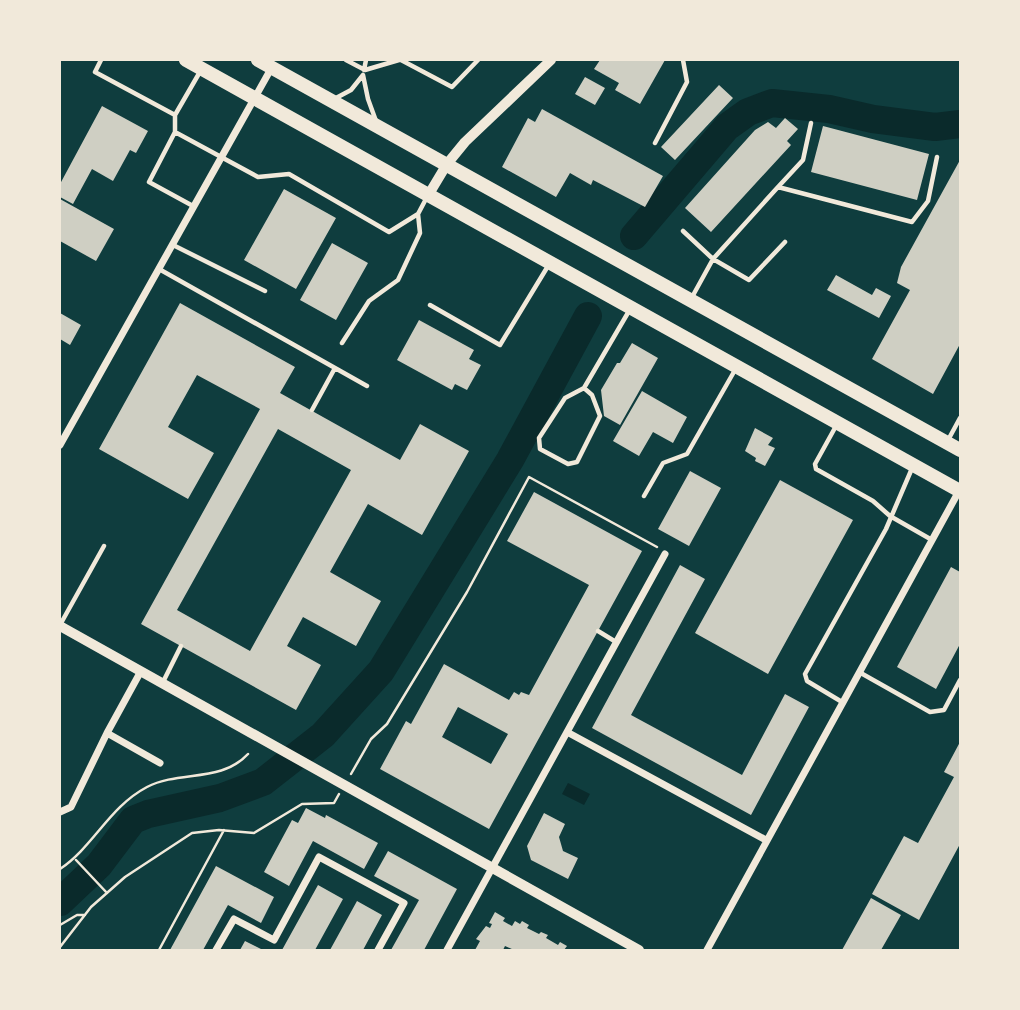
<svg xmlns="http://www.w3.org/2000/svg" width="1020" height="1010" font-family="Helvetica,sans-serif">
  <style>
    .water { fill: #0a2a2b }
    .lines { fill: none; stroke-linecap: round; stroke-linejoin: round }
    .river { stroke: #0a2a2b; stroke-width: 28 }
    .building { fill: #cfcfc3; fill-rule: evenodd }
    .path { stroke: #f1e9da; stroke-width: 2.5 }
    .service { stroke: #f1e9da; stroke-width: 4.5 }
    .minor { stroke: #f1e9da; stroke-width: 7 }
    .tertiary { stroke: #f1e9da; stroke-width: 10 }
    .primary { stroke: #f1e9da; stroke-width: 14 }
  </style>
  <rect width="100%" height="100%" fill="#0f3d3e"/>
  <!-- water -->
  <path class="water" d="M568,783L590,794L584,805L562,794Z"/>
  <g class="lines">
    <!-- river -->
    <path class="river" d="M634,236L727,127L748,112L772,103L829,109L873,119L935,127L960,124
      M60,902L99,865L133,820L148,814L220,798L263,782L323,735L381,671L510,460L588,316"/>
  </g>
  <!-- building -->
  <path class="building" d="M600,60H665L640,104L615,90L619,83L594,69Z
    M585,77L605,88L595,105L575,94Z
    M719,85L733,98L675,160L661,147Z
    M102,106L148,131L136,153L130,150L113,181L92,169L73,204L60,197V184Z
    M542,109L663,176L645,207L593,180L591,185L570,173L556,197L502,167L528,118L535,122Z
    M785,118L798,129L787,141L791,145L711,232L685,208L755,130L768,122L776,128Z
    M823,126L929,154L917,200L811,172Z
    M960,160V344L933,394L872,359L910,290L897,283L901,267Z
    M284,189L336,218L296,289L244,260Z
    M60,199L114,229L96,261L60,241Z
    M332,243L368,263L336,320L300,300Z
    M836,275L872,295L876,288L891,296L879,318L827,290Z
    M180,303L295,367L280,393L400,460L420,424L469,451L422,535L368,504L330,572L381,601L356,646L303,617L287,646L321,665L296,710L141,624L260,409L197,375L168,427L214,453L188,499L99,449ZM278,429L351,470L250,651L177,610Z
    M60,313L81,325L70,345L60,339Z
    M419,320L474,350L469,359L481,365L467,390L455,384L452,390L397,360Z
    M632,343L658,358L620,425L604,416L601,390L617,363H620Z
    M642,391L687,417L673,443L653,432L639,456L613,441Z
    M755,428L773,438L768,445L775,448L765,466L755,461L756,458L745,451Z
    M690,471L721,488L689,546L658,529Z
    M780,480L853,520L768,674L695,633Z
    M534,492L642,551L489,829L380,769L406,721L411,724L444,664L509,700L514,692L519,695L521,692L529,695L589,585L507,541ZM458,707L508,734L491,764L442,737Z
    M680,565L705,579L631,715L742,775L785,694L809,707L751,815L592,728Z
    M951,567L960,572V644L936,689L897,667Z
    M960,742V844L919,920L872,894L904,836L918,843L954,777L944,772Z
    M306,808L325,818L326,815L378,843L364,869L313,841L289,886L264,872L292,820L298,823Z
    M544,813L565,824L559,837L563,851L578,858L568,879L531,860L527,846Z
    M388,851L457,889L424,950H391L419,900L374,876Z
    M216,866L274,897L261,923L228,905L203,950H170Z
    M318,885L343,899L315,950H282Z
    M871,898L901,915L881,950H842Z
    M357,901L382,915L363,950H330Z
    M495,912L505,918L503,921L512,926L515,921L520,924L522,921L529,925L527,928L539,934L541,932L548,935L546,938L558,945L560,942L567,946L564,950H514L505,946L503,950H475L480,941L476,939L486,926L490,928L492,924L489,923Z
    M245,941L263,950H240Z"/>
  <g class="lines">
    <!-- path -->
    <path class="path" d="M351,774L371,739L387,724L467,592L529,477L657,547
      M76,860L107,893
      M60,869C94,846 109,807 147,787C180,770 221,783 248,754
      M60,925L77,915H85
      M60,947L91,907L125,877L192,833L219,830L254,833L302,804L334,803L339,794
      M159,950L224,830"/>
    <!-- service -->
    <path class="service" d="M101,60L95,72L175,115L201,70
      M346,60L365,70L399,60
      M401,60L452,87L478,60
      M364,70L366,60
      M336,98L351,90L363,75L368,99L376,121
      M175,115V132
      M655,143L687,82L683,60
      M778,187L803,160L811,123
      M193,206L149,182L175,132L258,177L289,174L389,232L418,214L427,197
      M683,231L713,259L749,280L785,242
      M173,245L265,291
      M159,269L367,386
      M691,299L713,259L778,187L912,222L928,201L937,157
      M430,305L500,345L548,266
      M342,343L369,301L398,280L420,233L418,214
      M584,388L592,395L600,416L577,462L568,464L540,449L539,438L565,398L584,388L629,311
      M312,410L335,368
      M836,426L815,464L816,469L873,501L890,516L932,540
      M947,442L960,418
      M644,496L663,463L687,454L735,370
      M60,625L104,546
      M598,631L616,642
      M859,672L930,712L944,710L960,680
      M163,682L181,646
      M842,702L807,681L805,674L886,529L913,466"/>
    <!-- minor -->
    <path class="minor" d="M60,445L272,67
      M567,732L766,840
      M107,733L160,763
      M60,812L71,807L107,733L141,671
      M216,950L234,919L274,940L319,857L404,903L378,950
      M447,950L665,554
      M707,950L959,491"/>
    <!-- tertiary -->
    <path class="tertiary" d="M429,194L447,164L465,142L551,60
      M60,626L639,950"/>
    <!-- primary -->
    <path class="primary" d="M186,60L960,491
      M258,60L960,450"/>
  </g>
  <!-- border -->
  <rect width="1020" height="1010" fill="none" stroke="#f1e9da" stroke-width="122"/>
</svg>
